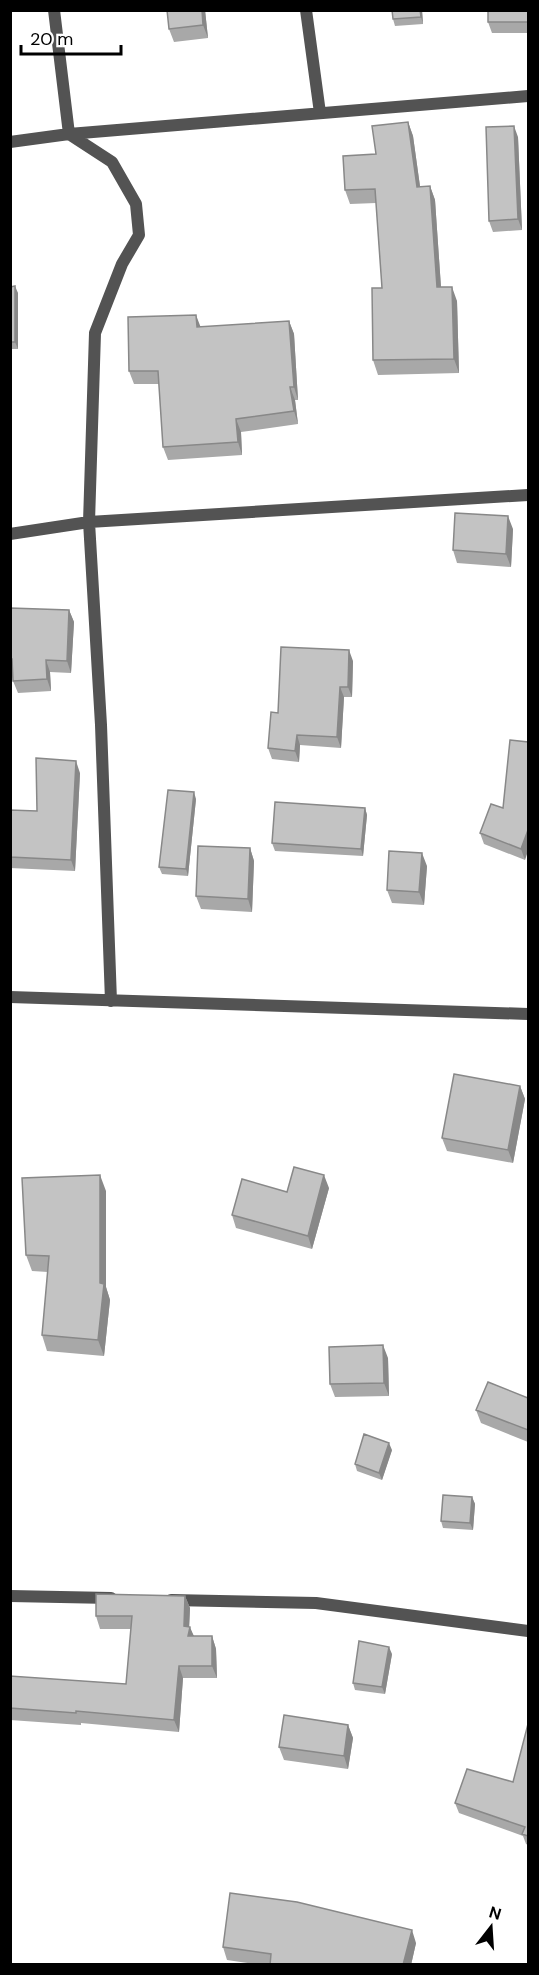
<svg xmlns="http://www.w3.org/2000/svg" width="539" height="1975" font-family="'DM Sans',sans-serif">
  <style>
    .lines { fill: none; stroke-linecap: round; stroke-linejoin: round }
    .street { stroke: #535353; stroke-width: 12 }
    .wall { fill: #a8a8a8 }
    .shaded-wall { fill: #888 }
    .building { fill: #c3c3c3; stroke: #888; stroke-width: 1.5 }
  </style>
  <rect width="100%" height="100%" fill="#fff"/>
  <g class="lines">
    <!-- street -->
    <path class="street" d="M54,10L69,134L112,162L136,204L139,235L122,264L95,333L89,522L101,725L111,1001
      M306,10L320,113
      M10,142L69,134L528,96
      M10,534L89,522L528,495
      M10,997L528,1014
      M10,1596L111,1598
      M171,1600L316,1603L528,1631"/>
  </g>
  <!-- wall -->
  <path class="wall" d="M205,10L208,38L174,42L169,29Z
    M392,10H422L423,24L395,26L393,19Z
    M528,10V33H492L488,22Z
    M408,122L413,136L420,186H430L435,200L441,287L457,301L459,373L378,375L373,360L382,288L376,203L350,204L345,190L376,154Z
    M518,137L522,230L493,232L489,221Z
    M10,287L18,293V349H10Z
    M289,321L294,334L298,400H295L298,424L241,432L242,455L168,460L163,447L159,384H134L129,371L201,327Z
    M513,529L511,567L457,563L453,550Z
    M10,608L69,610L74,622L71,673L50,672L51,691L18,693L13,681L12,671H10Z
    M353,661L352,697H344L341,748L300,745L299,762L272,759L268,748L278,713Z
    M510,740L525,860L484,844L480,833L503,808Z
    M80,773L75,871L10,868V810L37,811Z
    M196,799L188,876L162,874L159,867Z
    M365,808L367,815L363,856L275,851L272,843Z
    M250,848L254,861L252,912L201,909L196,896Z
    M427,866L424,905L392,903L387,890Z
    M520,1086L525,1099L513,1163L447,1151L442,1138Z
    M329,1188L312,1249L236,1228L232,1215L287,1192Z
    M106,1191V1287L110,1300L104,1356L47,1351L42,1335L48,1272L32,1271L26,1255Z
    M388,1358L389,1396L335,1397L330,1384Z
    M528,1398V1442L481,1423L476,1410Z
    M392,1450L382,1480L357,1471L355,1464Z
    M472,1497L475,1504L473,1530L443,1528L441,1521Z
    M185,1596L190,1608L189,1627L194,1636H212L216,1649L217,1678H183L179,1732L81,1723V1725L10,1720V1676L126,1684L131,1629H100L96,1616Z
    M392,1654L385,1694L355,1690L353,1683Z
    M528,1724V1845L526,1844L523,1836L459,1813L455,1803L513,1782Z
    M348,1725L353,1738L348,1769L284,1760L279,1747Z
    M416,1943L411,1965H262L227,1960L223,1947Z"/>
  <!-- shaded-wall -->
  <path class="shaded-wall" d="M202,10H205L208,38L203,25Z
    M420,10H422L423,24L421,17Z
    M408,122L413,136L422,201L417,187Z
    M514,126L518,137L522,230L518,219Z
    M430,186L435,200L442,302L437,287Z
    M15,286L18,293V349L15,342Z
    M452,287L457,301L459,373L454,359Z
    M196,315L201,328L197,327Z
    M289,321L294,334L298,400L294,387Z
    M290,387L295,400L298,424L294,411Z
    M236,419L241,432L242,455L238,442Z
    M508,516L513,529L511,567L506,554Z
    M69,610L74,622L71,673L67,661Z
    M349,650L353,661L352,697L348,687Z
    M46,660L50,672L51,691L47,679Z
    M340,687L344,697L341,748L337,737Z
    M297,735L300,745L299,762L295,751Z
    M76,761L80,773L75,871L71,860Z
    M194,792L196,799L188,876L186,869Z
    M365,808L367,815L363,856L361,849Z
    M528,830V851L525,860L521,849Z
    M250,848L254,861L252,912L248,899Z
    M422,853L427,866L424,905L419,892Z
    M520,1086L525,1099L513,1163L508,1150Z
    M100,1175L106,1191V1287L110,1300L104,1356L98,1340L100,1283Z
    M324,1175L329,1188L312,1249L308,1236Z
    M383,1345L388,1358L389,1396L384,1383Z
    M389,1443L392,1450L382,1480L379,1473Z
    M472,1497L475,1504L473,1530L470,1523Z
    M185,1596L190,1608L189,1631L190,1627L195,1639L193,1649L184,1626Z
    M212,1636L216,1649L217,1678L212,1666Z
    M389,1647L392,1654L385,1694L382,1687Z
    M179,1666L183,1678L179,1732L174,1720Z
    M348,1725L353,1738L348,1769L344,1756Z
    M412,1930L416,1943L411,1965H403Z"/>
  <!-- building -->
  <path class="building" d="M167,10H202L203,25L169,29Z
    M392,10H420L421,17L393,19Z
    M488,10H528V22H488Z
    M408,122L417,187L430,186L437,287H452L454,359L373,360L372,288H382L375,189L345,190L343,156L376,154L372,126Z
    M514,126L518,219L489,221L486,127Z
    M15,286V342H10V287Z
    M196,315L197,327L289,321L294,387H290L294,411L236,419L238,442L163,447L158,371H129L128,317Z
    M455,513L508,516L506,554L453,550Z
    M10,608L69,610L67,661L46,660L47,679L13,681L12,659H10Z
    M281,647L349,650L348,687H340L337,737L297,735L295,751L268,748L271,712L278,713Z
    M510,740L528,742V830L521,849L480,833L491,804L503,808Z
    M36,758L76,761L71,860L10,857V810L37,811Z
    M168,790L194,792L186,869L159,867Z
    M275,802L365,808L361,849L272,843Z
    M198,846L250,848L248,899L196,896Z
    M389,851L422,853L419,892L387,890Z
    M454,1074L520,1086L508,1150L442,1138Z
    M294,1167L324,1175L308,1236L232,1215L242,1179L287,1192Z
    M100,1175V1283L104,1284L98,1340L42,1335L49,1256L26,1255L22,1178Z
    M383,1345L384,1383L330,1384L329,1347Z
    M488,1382L528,1398V1430L476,1410Z
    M364,1434L389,1443L379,1473L355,1464Z
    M443,1495L472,1497L470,1523L441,1521Z
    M96,1594L185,1596L184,1626L190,1627L188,1636H212V1666H179L174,1720L76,1711V1713L10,1708V1676L126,1684L132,1616H96Z
    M359,1641L389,1647L382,1687L353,1683Z
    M284,1715L348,1725L344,1756L279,1747Z
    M528,1724V1836L522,1834L525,1827L455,1803L467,1769L513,1782Z
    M230,1893L297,1902L412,1930L403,1965H270L271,1954L223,1947Z"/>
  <!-- border -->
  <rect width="539" height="1975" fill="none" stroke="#000000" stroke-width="24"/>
  <!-- north arrow -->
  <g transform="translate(491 1927) rotate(17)" stroke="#ffffff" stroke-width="4.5" paint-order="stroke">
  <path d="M0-4.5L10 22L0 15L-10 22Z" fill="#000000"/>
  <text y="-9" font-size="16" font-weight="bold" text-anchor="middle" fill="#000000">N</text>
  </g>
  <!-- scale -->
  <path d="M21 45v9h100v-9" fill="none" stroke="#000000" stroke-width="3"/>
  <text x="30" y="45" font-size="18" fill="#000000" stroke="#ffffff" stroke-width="4.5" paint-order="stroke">20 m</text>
</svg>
